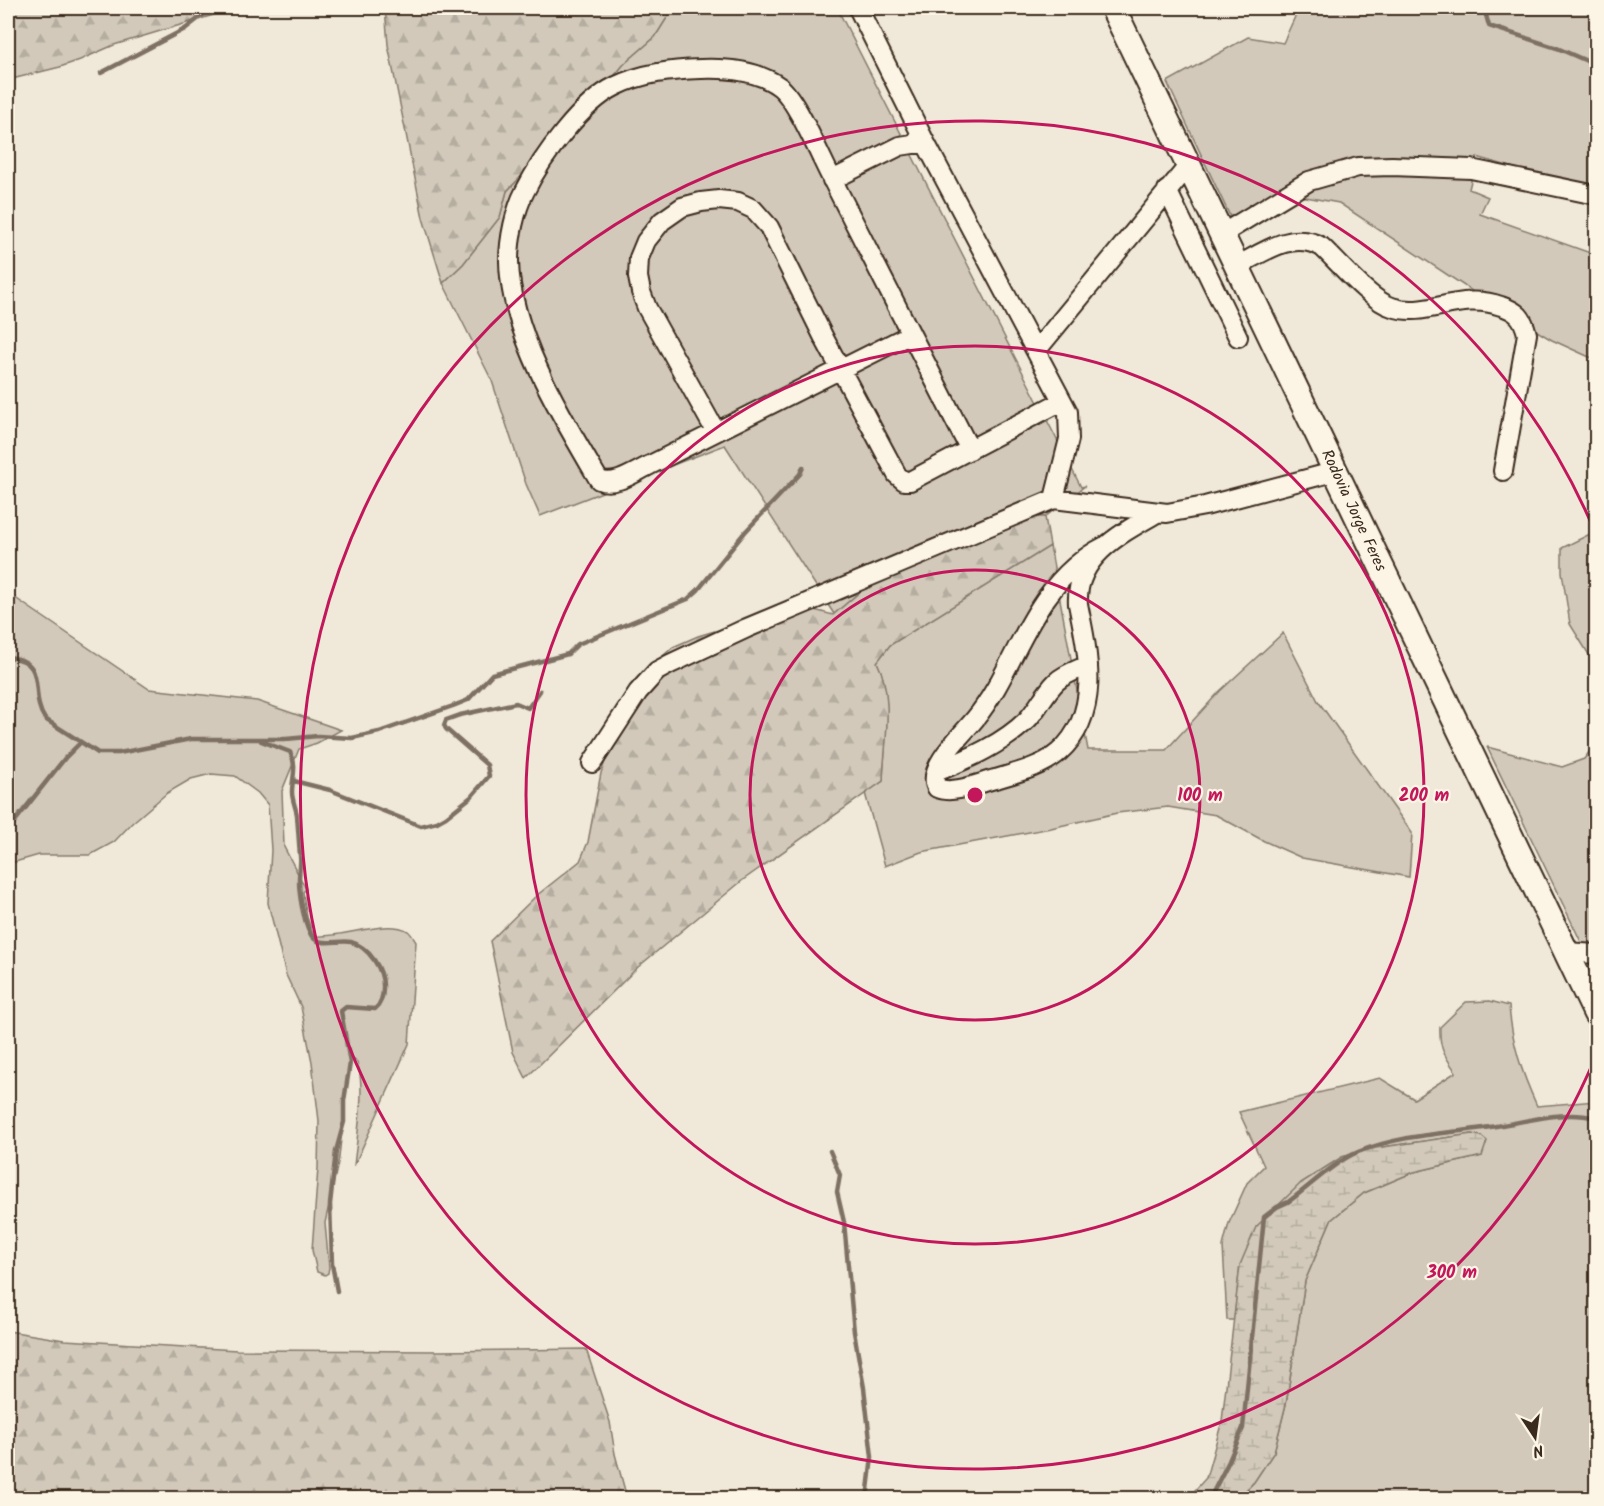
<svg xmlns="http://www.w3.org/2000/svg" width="1604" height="1506" font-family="Kalam,sans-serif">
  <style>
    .grass { fill: #d2c9ba; stroke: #867a6c; stroke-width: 1.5 }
    .forest { fill: url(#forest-firs); stroke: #867a6c; stroke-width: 1.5 }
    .wetland { fill: url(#wetland-marsh); stroke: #867a6c; stroke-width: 1.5 }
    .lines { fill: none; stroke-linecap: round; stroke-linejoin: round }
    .stream { stroke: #7e7163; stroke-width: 4.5 }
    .minor-casing { stroke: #3b2a1e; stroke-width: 22 }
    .major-casing { stroke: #3b2a1e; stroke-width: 28 }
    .minor { stroke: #fcf5e5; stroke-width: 18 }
    .major { stroke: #fcf5e5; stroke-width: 24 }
    .ring { fill: none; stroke: #c2185b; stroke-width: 3 }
    .labels { text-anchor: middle; stroke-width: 4.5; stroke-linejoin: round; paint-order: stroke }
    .street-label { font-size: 16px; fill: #3b2a1e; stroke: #fcf5e5 }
    .centre { fill: #c2185b; stroke: #fcf5e5; stroke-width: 3 }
    .ring-label { font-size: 18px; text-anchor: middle; font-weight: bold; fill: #c2185b; stroke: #fcf5e5; stroke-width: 4.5; stroke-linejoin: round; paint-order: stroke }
  </style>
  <defs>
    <pattern id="forest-firs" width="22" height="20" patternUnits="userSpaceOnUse" patternTransform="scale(1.5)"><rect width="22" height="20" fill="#d2c9ba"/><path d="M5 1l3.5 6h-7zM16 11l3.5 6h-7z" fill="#b5ad9f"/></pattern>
    <pattern id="wetland-marsh" width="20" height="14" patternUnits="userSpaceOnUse" patternTransform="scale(1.5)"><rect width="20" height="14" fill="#d2c9ba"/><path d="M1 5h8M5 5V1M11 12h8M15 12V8" fill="none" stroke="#b5ad9f"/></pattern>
  </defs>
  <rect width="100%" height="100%" fill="#f0e9d9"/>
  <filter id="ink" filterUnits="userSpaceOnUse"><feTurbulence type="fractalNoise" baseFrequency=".0167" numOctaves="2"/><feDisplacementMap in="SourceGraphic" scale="12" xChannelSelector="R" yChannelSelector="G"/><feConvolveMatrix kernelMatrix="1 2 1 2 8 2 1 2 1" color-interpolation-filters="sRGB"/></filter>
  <g filter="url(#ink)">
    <!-- grass -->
    <path class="grass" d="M673,8H837L1081,487L1085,486L1045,517H1015L897,560L834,614L725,445L540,516L526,484L492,381L443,283L463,264L500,217L507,191L581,116L624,64L655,37Z
      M1299,8H1596V172L1593,191L1477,157L1469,189L1488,197L1480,214L1596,255V360L1552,340L1490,303L1339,203L1289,194L1237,231L1167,82L1248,37L1283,43Z
      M1596,531V666L1570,624L1562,572V548Z
      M1050,546L1088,750H1166L1220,691L1283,633L1318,701L1412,833L1409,877L1302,858L1264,841L1216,815L1168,807L1117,813L1051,828L921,852L885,866L865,793L883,781C884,745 894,695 877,662L890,645Z
      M8,593L149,689L257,701L341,730L317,743L299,749L282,791L284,847L306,889L303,892L307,917L314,936C341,939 387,918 408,931C411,933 414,939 416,942L409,1044L354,1166C356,1143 368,1077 355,1060L349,1062L339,1158L325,1223L329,1267L328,1273L325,1275L317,1272L312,1250L318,1168L319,1121L312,1062L301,1007L286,975L268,903L271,850L268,805L258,793L235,776L211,774L191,779L167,793L132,823L114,842L90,855H39L8,864Z
      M1596,743V952L1585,950L1487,747L1562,767L1584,759Z
      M1490,1001L1509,1006C1512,1043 1521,1071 1537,1106L1596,1101V1498H1238L1254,1482L1274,1452L1286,1404L1305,1281L1331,1220L1364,1193L1414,1172L1482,1156L1472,1134L1376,1148L1342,1157L1301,1183L1240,1265L1234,1320H1227L1223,1246L1229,1223L1247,1183L1264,1166L1239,1112L1380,1078L1414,1099L1456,1072C1444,1055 1439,1048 1440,1027L1466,1002Z"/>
    <!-- forest -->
    <path class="forest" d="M8,8H227L220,13L114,45L80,60L60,67L8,80Z
      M385,8H673L655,37L624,64L581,116L507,191L500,217L463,264L443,283L423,218L388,45Z
      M1015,517H1045L1050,546L890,645L877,662C895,698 884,743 883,781L743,880L638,967L526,1078L513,1052L490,941L536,896L580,861L588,842L601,773L611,744L654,664L673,647L698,636L799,606L833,615L897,560Z
      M8,1331L64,1340L237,1350L440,1351L586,1349L610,1422L615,1454L627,1498H8Z"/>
    <!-- wetland -->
    <path class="wetland" d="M1472,1134L1481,1136L1487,1141L1482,1156L1414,1172L1364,1193L1331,1220L1305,1281L1286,1404L1274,1452L1254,1482L1238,1498H1188L1206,1478L1222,1421L1240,1265L1256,1227L1301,1183L1342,1157L1376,1148Z"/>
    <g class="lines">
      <!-- stream -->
      <path class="stream" d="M1484,8L1489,26L1557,48L1596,65
        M101,73L185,29L212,8
        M8,657C50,661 28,695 45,719L98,753H119L191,739H286L318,736L352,738L379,732L453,706L468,700L492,674L568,654L578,644L688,599L698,590L745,532L800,474L803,467
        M261,741L290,752C298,766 292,778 292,792C292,800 296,808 297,815C298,828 299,842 300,856C301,864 299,871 299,879C299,895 303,918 310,933C317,949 339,939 351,942C369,947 384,970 383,988C383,996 381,1004 375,1009L346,1007L341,1011L350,1063L344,1101V1122L336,1151L330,1204L332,1264L337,1291
        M294,781L330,790L421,826L437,822L446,817L471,797L489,776L487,765L446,729L444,725L446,720L460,715L516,703L528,708L540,691
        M8,830L65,758L80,743
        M830,1151L840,1175L837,1192L844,1222L854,1332L864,1388L872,1457L867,1498
        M1210,1498L1229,1461L1243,1428L1264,1217L1277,1207L1288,1202C1309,1187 1334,1162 1358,1152C1403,1133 1455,1134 1502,1125C1533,1120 1565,1110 1596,1118"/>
      <defs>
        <path id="minor" d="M858,8L925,142L1068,412L1069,439L1054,499
          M832,180L900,146L925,142
          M1167,190L1238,337
          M1222,234L1309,181L1358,167L1392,166L1471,169L1596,195
          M1237,266C1264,252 1292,230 1322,247C1339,263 1371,301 1392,307C1426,319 1460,291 1501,306C1517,311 1523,317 1527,334L1503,471
          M911,334L650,465C635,472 615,487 599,480C563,419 510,333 509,261C509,239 515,210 525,191C542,157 581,103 616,86C643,73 671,70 701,69C728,68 759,71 780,87C797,101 820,156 831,177C877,268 924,359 970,450
          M1036,351L1189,165
          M716,432L647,308L641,292L638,277L639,258L646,241L662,221L682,207L701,202L719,200L738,202L753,209L769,227L825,340L897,475L904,481H910L1062,401
          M1105,546C1081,558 1063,575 1047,597C1019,635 1005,682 975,719C963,734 925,768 937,788C953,795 979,783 995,779C1016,773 1042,767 1059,752C1102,714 1088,653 1078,604C1075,557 1122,533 1157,513
          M592,763L638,692L657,671L670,664L747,628L1054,499L1167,513L1205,506L1337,471
          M936,772C968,759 1003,744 1028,719C1038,708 1045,693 1056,682C1064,674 1077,670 1088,665
          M1566,952L1596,954"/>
        <path id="major" d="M1113,8L1596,1014"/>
      </defs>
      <!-- minor casing -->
      <use href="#minor" class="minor-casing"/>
      <!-- major casing -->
      <use href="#major" class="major-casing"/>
      <!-- minor -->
      <use href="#minor" class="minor"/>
      <!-- major -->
      <use href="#major" class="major"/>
    </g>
  </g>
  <!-- distance rings -->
  <g class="ring">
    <circle cx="975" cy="795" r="225"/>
    <circle cx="975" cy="795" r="449"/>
    <path d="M1595 1058A674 674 0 1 1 1595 532"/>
  </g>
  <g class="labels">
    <!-- street labels -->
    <g class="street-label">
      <text transform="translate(1355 510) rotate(65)" y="6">Rodovia Jorge Feres</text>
    </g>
  </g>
  <circle cx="975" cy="795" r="9" class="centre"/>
  <g class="ring-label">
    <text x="1200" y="801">100 m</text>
    <text x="1424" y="801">200 m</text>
    <text x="1452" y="1278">300 m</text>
  </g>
  <!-- margin -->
  <rect width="1604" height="1506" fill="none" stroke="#fcf5e5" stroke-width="30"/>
  <rect x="15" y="15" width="1574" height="1476" fill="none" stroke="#3b2a1e" stroke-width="2" filter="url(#ink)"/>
  <!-- north arrow -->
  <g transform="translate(1535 1437) rotate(167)" stroke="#fcf5e5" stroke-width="4.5" paint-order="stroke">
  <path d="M0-4.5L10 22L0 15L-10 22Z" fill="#3b2a1e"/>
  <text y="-9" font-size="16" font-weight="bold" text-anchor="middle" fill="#3b2a1e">N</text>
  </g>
</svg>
